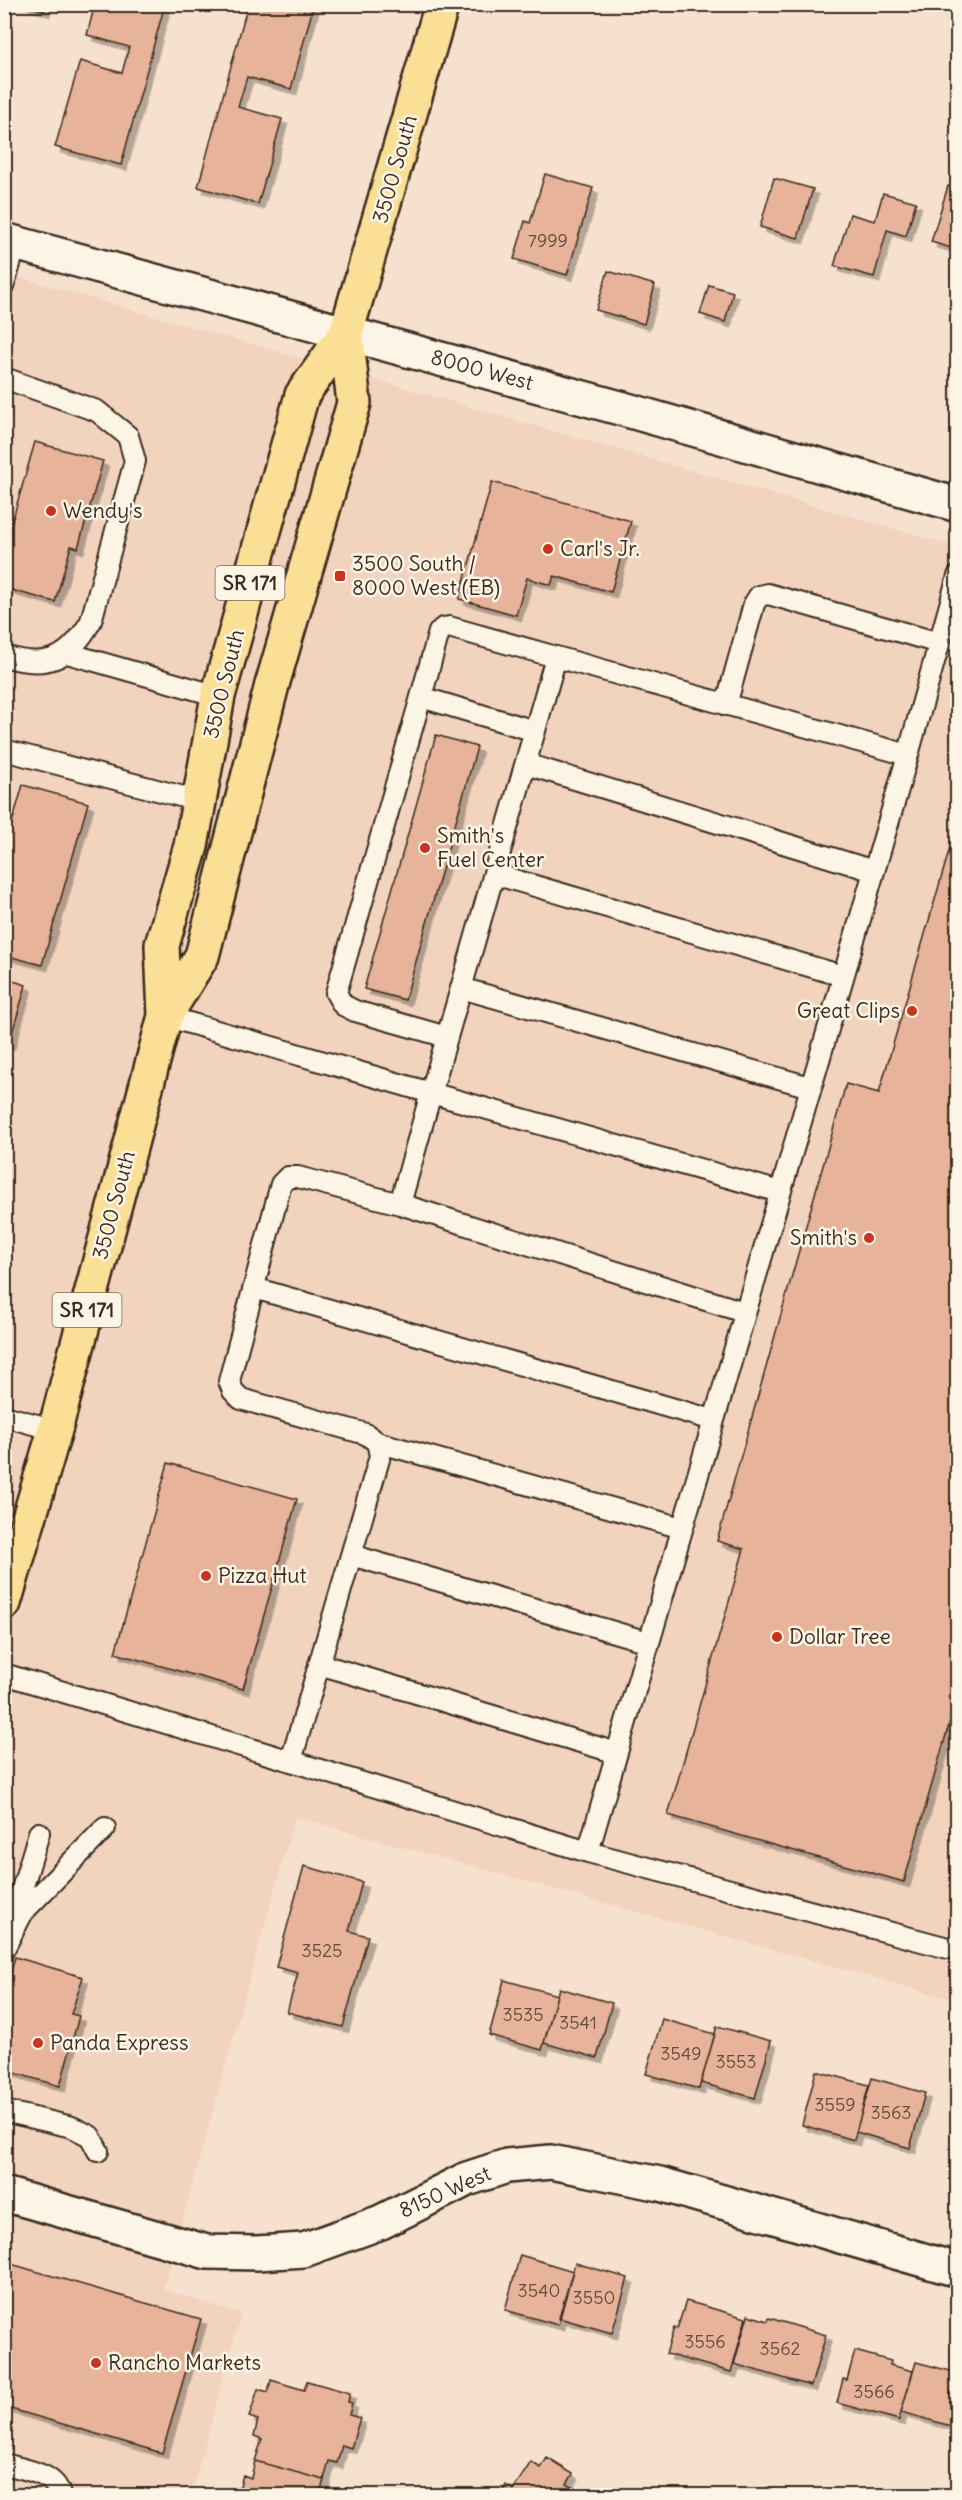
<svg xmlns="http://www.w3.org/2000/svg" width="962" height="2500" font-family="Delius,sans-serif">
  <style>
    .built { fill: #f2d3be }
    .building { fill: #e7b39a; stroke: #3b2a1e; stroke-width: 1.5; filter: url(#shadow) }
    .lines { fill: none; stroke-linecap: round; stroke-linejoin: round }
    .lane-casing { stroke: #3b2a1e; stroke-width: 24 }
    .street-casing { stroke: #3b2a1e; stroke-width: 38 }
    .secondary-casing { stroke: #3b2a1e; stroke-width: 38 }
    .primary-casing { stroke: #3b2a1e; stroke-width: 38 }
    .lane { stroke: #fcf5e5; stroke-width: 20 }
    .street { stroke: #fcf5e5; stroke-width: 33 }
    .secondary { stroke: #fcf5e5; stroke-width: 33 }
    .primary { stroke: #fbdf96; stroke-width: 33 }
    .poi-dot { fill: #c8321e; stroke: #fcf5e5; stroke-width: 2 }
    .labels { text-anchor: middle; stroke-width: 5; stroke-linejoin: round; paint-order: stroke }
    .number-label { font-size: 18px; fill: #664c3d }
    .shield { fill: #fcf5e5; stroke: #75675a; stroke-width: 1.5 }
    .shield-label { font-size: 20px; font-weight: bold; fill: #3b2a1e }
    .street-label { font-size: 21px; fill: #3b2a1e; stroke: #fcf5e5 }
    .poi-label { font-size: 21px; fill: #3b2a1e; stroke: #fcf5e5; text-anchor: start }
  </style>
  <defs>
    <filter id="shadow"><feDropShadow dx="5.5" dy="5.5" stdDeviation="0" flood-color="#0004"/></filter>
  </defs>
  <rect width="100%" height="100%" fill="#f6e1ce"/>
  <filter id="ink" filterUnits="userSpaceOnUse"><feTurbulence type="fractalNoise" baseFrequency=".0167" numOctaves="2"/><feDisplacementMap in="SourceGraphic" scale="12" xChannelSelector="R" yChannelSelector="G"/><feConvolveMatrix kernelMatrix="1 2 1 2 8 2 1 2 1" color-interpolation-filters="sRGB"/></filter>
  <g filter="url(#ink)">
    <!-- built -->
    <path class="built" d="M4,273L957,547V2001L295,1817L163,2289L241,2314L191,2495H5Z"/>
    <!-- building -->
    <path class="building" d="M22,4H46L44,11Z
      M95,4H165L121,165L55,147L80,61L122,73L129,47L87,35Z
      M248,4H314L291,89L247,77L238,107L282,119L258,204L198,187Z
      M545,174L593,188L567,275L514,259L525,221L530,223Z
      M774,178L813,189L798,238L760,227Z
      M948,186L958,189V250L931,242Z
      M883,193L916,202L906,236L887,230L874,277L834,266L850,214L875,221Z
      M608,271L655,285L644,324L596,310Z
      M709,285L733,292L725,322L700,314Z
      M35,442L103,461L78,548L71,546L55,602L4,588V549Z
      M492,482L631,521L611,592L554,576L551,585L527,578L516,615L459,599Z
      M436,735L477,747L405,1000L364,989Z
      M23,785L88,803L42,965L4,955V850Z
      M958,820V1693L904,1882L668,1815L744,1549L717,1541L846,1084L879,1093Z
      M4,978L26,985L9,1044L4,1043Z
      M168,1463L297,1499L243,1689L115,1653Z
      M304,1866L362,1882L349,1931L368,1936L343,2027L287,2012L298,1973L276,1967Z
      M15,1957L83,1977L71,2014L79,2016L60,2086L4,2070V1995Z
      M504,1980L557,1995L542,2050L489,2035Z
      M559,1988L612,2003L597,2058L544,2043Z
      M662,2019L715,2034L699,2089L646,2074Z
      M717,2026L771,2041L755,2098L701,2083Z
      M816,2071L869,2085L854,2140L802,2125Z
      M872,2078L925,2093L910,2148L856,2132Z
      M520,2255L573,2271L558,2325L505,2310Z
      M4,2262L201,2319L162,2453L4,2407Z
      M575,2263L628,2278L612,2333L559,2318Z
      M686,2301L746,2318L731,2372L666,2354L674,2328L677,2329Z
      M748,2315L768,2321L769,2318L826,2335L811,2386L734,2364Z
      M855,2351L891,2361L890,2365L913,2371L899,2420L837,2403L843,2379L847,2380Z
      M916,2362L958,2373V2428L901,2412Z
      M271,2380L304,2390L307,2381L350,2393L348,2402L352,2403L349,2415L360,2418L351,2448L342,2445L337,2463L329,2461L324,2480L255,2461L262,2439L254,2436L258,2420L249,2417L258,2389L268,2392Z
      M547,2458L573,2474L567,2484L583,2494L582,2496H500L506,2485L513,2490L531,2462L541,2468Z
      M255,2461L324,2480L319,2496H227L228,2490L238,2493L243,2475L251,2478Z"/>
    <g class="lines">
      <defs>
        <path id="lane" d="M4,284L16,244
          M4,378L97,411L128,436L135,461L91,621C69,660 47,669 4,656
          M67,653L218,696
          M421,697L439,632L443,628L449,627L556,657
          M726,705L754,604L759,596L768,594L939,643
          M4,750L199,801
          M526,764L874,871
          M494,874L843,976
          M461,988L810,1087
          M447,1037L355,1011L343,1005L336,993L421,697L535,731
          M780,1192L431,1093L556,657L908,755
          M400,1204L744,1312
          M254,1288L713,1420
          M4,1416L55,1430
          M377,1442L682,1528
          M351,1555L648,1642
          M319,1664L617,1753
          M4,1674L291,1761L380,1456L377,1442L366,1434L241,1399L233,1391L229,1381L281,1184L288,1177H298L400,1204L431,1093L165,1016
          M291,1761L588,1852L948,1948L958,1947
          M588,1852L908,755L958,576
          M13,1919L39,1833
          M4,1949L23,1912L105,1828
          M4,2111L72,2127L90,2136L98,2151
          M4,2464C22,2469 57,2473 60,2496"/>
        <path id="street" d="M4,2194L207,2252L257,2253L304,2250L381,2222L467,2179L507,2166L551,2162L660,2184L958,2270"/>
        <path id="secondary" d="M4,240L620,408L958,505"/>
        <path id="primary" d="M165,1016L162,945L191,846L218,696L302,395L346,333L442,4
          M4,1603L55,1430L165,1016L202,956L272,685L354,403L346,333"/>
      </defs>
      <!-- lane casing -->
      <use href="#lane" class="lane-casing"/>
      <!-- street casing -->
      <use href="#street" class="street-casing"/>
      <!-- secondary casing -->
      <use href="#secondary" class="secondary-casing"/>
      <!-- primary casing -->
      <use href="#primary" class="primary-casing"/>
      <!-- lane -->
      <use href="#lane" class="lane"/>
      <!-- street -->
      <use href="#street" class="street"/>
      <!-- secondary -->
      <use href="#secondary" class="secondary"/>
      <!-- primary -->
      <use href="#primary" class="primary"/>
    </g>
  </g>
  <!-- markers -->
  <g class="poi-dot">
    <circle cx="51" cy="511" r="6"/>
    <circle cx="548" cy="549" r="6"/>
    <rect x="334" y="570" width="12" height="12" rx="3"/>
    <circle cx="425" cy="848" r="6"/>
    <circle cx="912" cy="1011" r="6"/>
    <circle cx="869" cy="1238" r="6"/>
    <circle cx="206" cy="1576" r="6"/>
    <circle cx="777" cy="1637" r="6"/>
    <circle cx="38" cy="2043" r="6"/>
    <circle cx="96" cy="2363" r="6"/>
  </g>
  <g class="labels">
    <!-- number labels -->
    <g class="number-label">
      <text x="548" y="247">7999</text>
      <text x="322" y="1957">3525</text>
      <text x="523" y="2021">3535</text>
      <text x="578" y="2029">3541</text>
      <text x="681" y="2060">3549</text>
      <text x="736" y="2068">3553</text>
      <text x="835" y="2111">3559</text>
      <text x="891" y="2119">3563</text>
      <text x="539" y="2297">3540</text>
      <text x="594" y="2304">3550</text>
      <text x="705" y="2348">3556</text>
      <text x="780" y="2355">3562</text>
      <text x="874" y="2398">3566</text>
    </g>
    <!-- shield labels -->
    <g class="shield">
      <rect x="215.5" y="566" width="69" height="34" rx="4.5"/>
      <rect x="52.5" y="1293" width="69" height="34" rx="4.5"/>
    </g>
    <g class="shield-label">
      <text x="250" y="590">SR 171</text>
      <text x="87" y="1317">SR 171</text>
    </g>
    <!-- street labels -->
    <g class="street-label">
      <text transform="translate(395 169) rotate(-74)" y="7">3500 South</text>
      <text transform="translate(482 370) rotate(15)" y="7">8000 West</text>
      <text transform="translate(224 684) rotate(-76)" y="7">3500 South</text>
      <text transform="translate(114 1205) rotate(-75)" y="7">3500 South</text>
      <text transform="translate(445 2192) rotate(-24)" y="7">8150 West</text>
    </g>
    <!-- poi labels -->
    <g class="poi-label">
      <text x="63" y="518">Wendy's</text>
      <text x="560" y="556">Carl's Jr.</text>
      <text x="352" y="571">3500 South /<tspan x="352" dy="24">8000 West (EB)</tspan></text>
      <text x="437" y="843">Smith's<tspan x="437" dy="24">Fuel Center</tspan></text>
      <text x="900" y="1018" text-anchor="end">Great Clips</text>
      <text x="857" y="1245" text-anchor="end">Smith's</text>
      <text x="218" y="1583">Pizza Hut</text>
      <text x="789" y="1644">Dollar Tree</text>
      <text x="50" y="2050">Panda Express</text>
      <text x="108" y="2370">Rancho Markets</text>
    </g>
  </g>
  <!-- margin -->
  <rect width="962" height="2500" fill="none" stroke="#fcf5e5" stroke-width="24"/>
  <rect x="12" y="12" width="938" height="2476" fill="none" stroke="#3b2a1e" stroke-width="2" filter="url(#ink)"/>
</svg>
